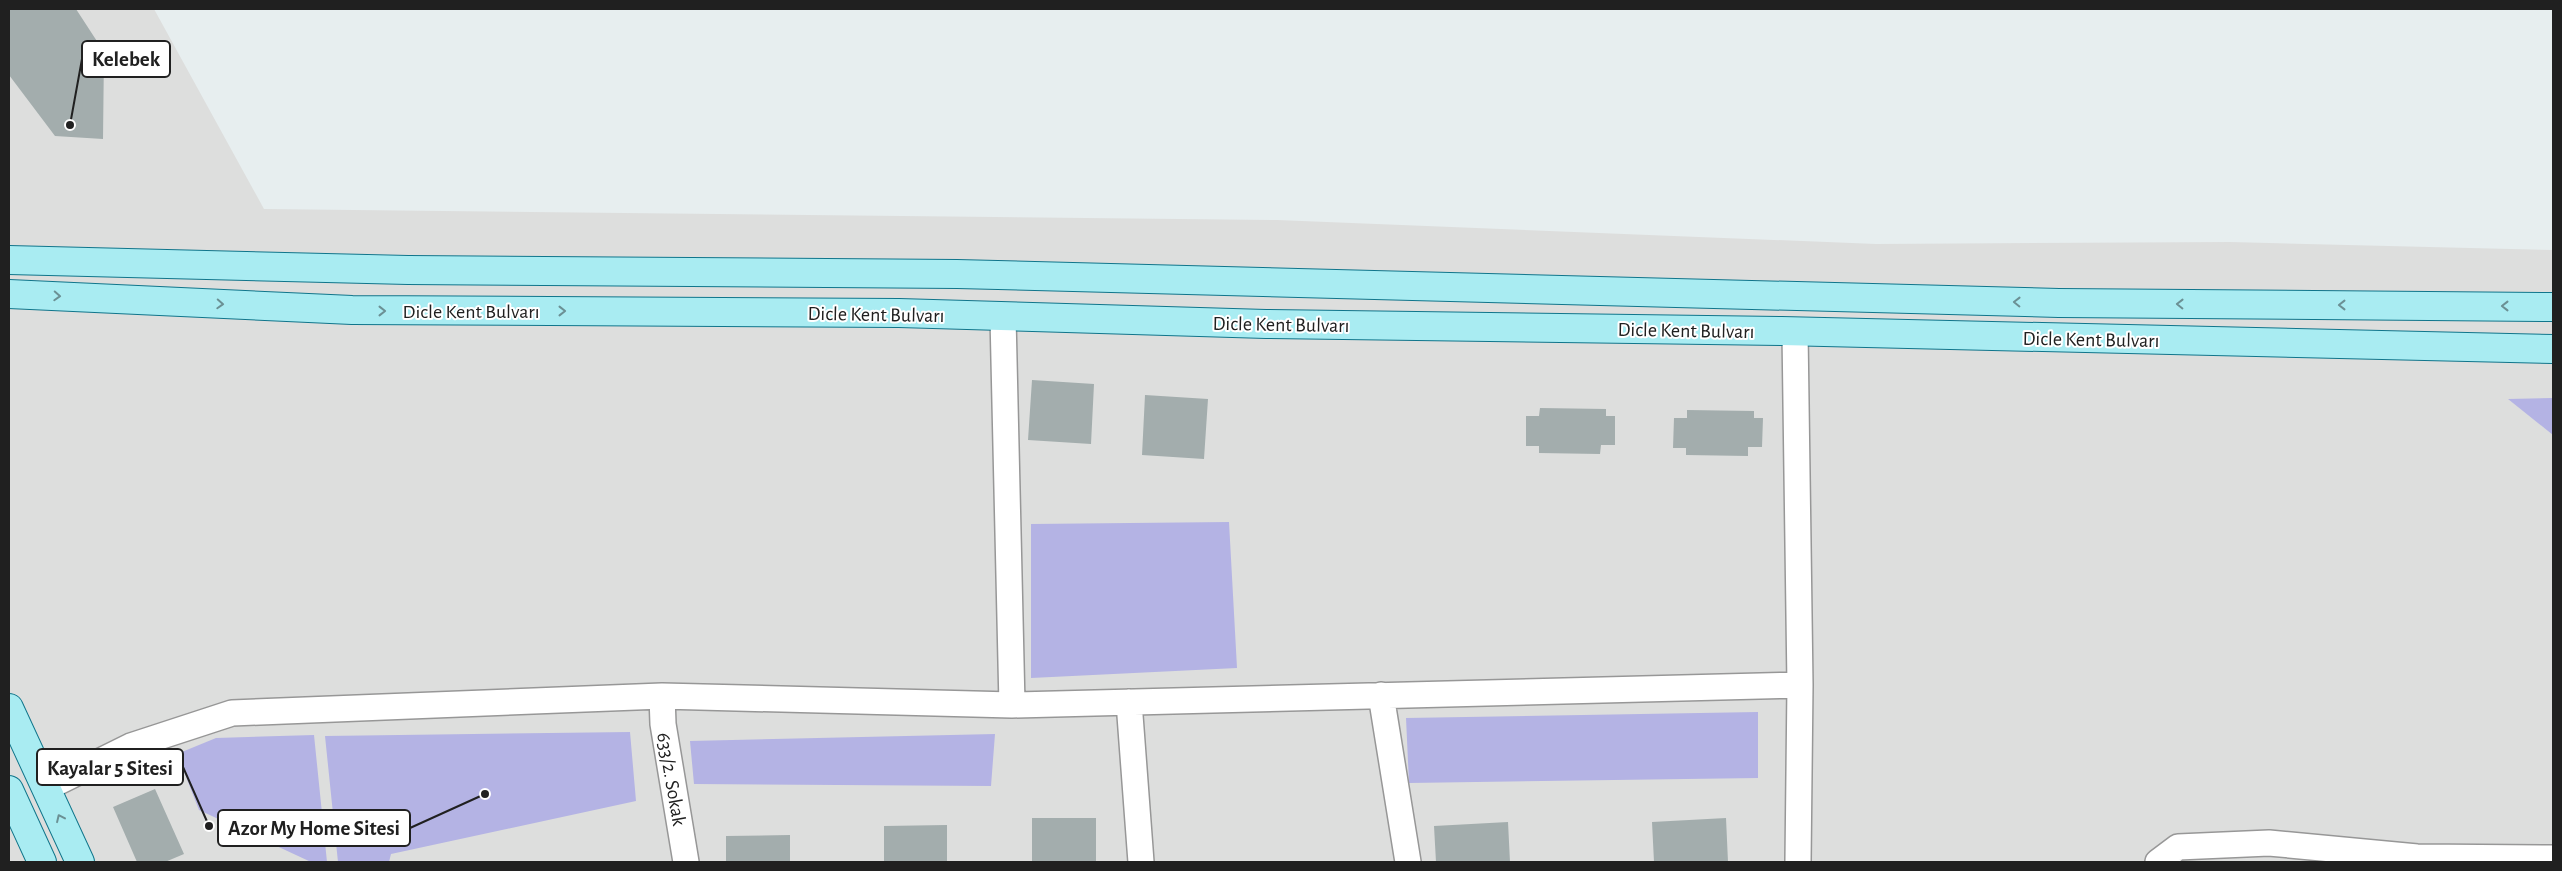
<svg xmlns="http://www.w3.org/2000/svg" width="2562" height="871" font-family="'Alegreya Sans',sans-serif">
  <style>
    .residential { fill: #dddedd }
    .grass { fill: #b4b3e4 }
    .building { fill: #a3adad }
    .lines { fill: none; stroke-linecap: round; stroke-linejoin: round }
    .minor-casing { stroke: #979797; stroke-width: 28 }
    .major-casing { stroke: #10758b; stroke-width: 30 }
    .minor { stroke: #fff; stroke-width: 25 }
    .major { stroke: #a9ecf2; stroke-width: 28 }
    .oneway { stroke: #6b9094 }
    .labels { text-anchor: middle; stroke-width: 4; stroke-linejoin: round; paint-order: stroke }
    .street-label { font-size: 20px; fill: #202020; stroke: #fff }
    .leader { fill: none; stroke: #202020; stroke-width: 2 }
    .callout-dot { fill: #202020; stroke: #fff; stroke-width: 2 }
    .callout { fill: #fff; stroke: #202020; stroke-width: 2 }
    .callout-label { font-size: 21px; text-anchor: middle; font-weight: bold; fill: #202020 }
  </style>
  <rect width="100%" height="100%" fill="#e7eeef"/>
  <!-- residential -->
  <path class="residential" d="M9,9H154L264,209L1277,220L1876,244L2230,242L2553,250V862H9Z"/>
  <!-- grass -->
  <path class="grass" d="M2553,398V435L2508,399Z
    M1229,522L1237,668L1031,678V524Z
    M1758,712V778L1409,783L1406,718Z
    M630,732L636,801L391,854L389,862H338L325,736Z
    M995,734L991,786L694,784L690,741Z
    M314,735L327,862H311L199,810L177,754L216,738Z"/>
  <!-- building -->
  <path class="building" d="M9,9H76L104,52L103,139L55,136L9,75Z
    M1032,380L1094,384L1091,444L1028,440Z
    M1145,395L1208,399L1204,459L1142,455Z
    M1540,408L1606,409V416H1615V445H1601L1600,454L1539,453V446H1526V416H1539Z
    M1687,410L1754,411V418H1763L1762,447H1748V456L1686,455V448H1673L1674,418H1687Z
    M155,789L184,854L165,862H137L113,807Z
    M1032,818H1096V862H1032Z
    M1726,818L1728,862H1654L1652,822Z
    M1508,822L1510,862H1436L1434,826Z
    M947,825V862H884V826Z
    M790,835V862H726V836Z"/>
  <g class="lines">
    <defs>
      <path id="minor" d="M1003,317L1012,705
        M1795,332L1800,685L1798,862
        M1381,695L1408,862
        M662,696L663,724L686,862
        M1129,702L1141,862
        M46,788L131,746L232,713L662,696L1012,705L1800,685
        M2158,862L2178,847L2269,843L2417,857L2553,858"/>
      <path id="major" d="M9,260L408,270L957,274L2059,303L2553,307
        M9,294L352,310L899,313L1266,324L1782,331L2553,349
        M9,708L80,862
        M9,790L42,862"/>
    </defs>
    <!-- minor casing -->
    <use href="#minor" class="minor-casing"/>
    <!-- major casing -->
    <use href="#major" class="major-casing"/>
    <!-- minor -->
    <use href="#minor" class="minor"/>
    <!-- major -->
    <use href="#major" class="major"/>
  </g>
  <!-- one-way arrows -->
  <defs><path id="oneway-chevron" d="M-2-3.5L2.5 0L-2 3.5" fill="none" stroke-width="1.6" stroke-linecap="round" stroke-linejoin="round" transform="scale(1.25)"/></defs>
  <g class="oneway">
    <use href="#oneway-chevron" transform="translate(57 296) rotate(3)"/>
    <use href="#oneway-chevron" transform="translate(2017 302) rotate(-179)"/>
    <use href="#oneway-chevron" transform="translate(220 304) rotate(3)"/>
    <use href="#oneway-chevron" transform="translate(2180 304) rotate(-179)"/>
    <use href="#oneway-chevron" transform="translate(2342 305) rotate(-180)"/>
    <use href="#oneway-chevron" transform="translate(2505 306) rotate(-180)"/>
    <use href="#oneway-chevron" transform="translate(382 311)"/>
    <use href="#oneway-chevron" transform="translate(562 311)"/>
    <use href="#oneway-chevron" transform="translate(60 818) rotate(-115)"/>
  </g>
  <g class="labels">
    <!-- street labels -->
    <g class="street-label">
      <text x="471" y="318">Dicle Kent Bulvarı</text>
      <text transform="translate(876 314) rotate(1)" y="7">Dicle Kent Bulvarı</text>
      <text transform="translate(1281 324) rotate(1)" y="7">Dicle Kent Bulvarı</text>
      <text transform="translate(1686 330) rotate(1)" y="7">Dicle Kent Bulvarı</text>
      <text transform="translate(2091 339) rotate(1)" y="7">Dicle Kent Bulvarı</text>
      <text transform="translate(672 779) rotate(80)" y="7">633/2. Sokak</text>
    </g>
  </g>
  <!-- callouts -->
  <path class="leader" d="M70 125L82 59M209 826L183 767M485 794L410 828"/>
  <g class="callout-dot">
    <circle cx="70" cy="125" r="5"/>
    <circle cx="209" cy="826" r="5"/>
    <circle cx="485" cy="794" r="5"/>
  </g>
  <g class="callout">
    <rect x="82" y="41" width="88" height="36" rx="5"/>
    <rect x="37" y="749" width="146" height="36" rx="5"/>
    <rect x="218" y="810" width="192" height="36" rx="5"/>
  </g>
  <g class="callout-label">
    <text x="126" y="66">Kelebek</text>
    <text x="110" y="775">Kayalar 5 Sitesi</text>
    <text x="314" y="835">Azor My Home Sitesi</text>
  </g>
  <!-- border -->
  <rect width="2562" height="871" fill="none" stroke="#202020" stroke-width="20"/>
</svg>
